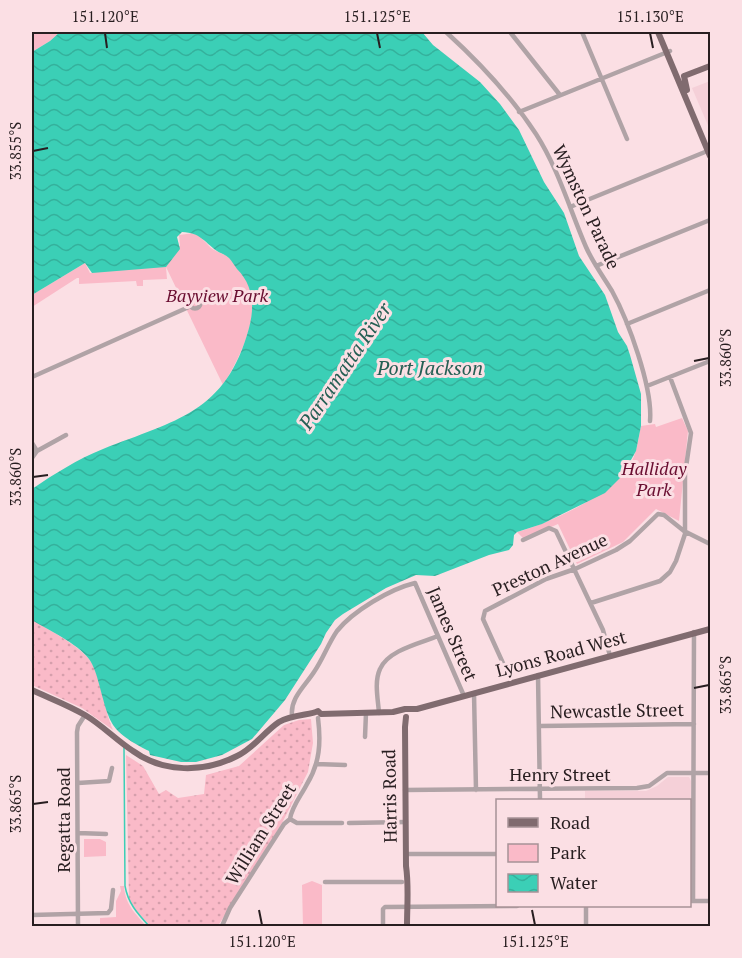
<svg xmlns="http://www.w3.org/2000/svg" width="742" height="958" font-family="'PT Serif',serif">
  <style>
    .built { fill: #f5d0d8 }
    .grass { fill: url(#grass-dots) }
    .park { fill: #fabac8 }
    .water { fill: url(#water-waves) }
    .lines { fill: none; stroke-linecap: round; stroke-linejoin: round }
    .stream { stroke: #3bcfb6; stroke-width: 1.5 }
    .minor { stroke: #b0a3a6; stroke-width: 4.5 }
    .major { stroke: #806b6f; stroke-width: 6 }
    .ticks { fill: none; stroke: #281e20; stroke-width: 2 }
    .labels { text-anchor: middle; stroke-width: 6; stroke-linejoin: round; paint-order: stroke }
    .street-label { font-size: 18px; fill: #281e20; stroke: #fbdfe4 }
    .park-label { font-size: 18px; font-style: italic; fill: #6a0e31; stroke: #fbdfe4 }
    .water-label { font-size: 20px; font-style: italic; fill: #255f54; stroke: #fbdfe4 }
    .neatline { fill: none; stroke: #281e20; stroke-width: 2 }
    .ticks-label { font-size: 15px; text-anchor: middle; fill: #281e20 }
  </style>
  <defs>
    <pattern id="grass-dots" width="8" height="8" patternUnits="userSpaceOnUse" patternTransform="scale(1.5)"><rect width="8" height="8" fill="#fabac8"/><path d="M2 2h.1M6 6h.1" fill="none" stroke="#d69fac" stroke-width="1.8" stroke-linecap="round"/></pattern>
    <pattern id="water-waves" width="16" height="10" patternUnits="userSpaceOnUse" patternTransform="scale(1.5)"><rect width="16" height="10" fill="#3bcfb6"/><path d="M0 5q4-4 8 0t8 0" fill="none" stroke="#34b19c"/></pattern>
  </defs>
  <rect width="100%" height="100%" fill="#fbdfe4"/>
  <!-- built -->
  <path class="built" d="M710,81V130L692,88Z
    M668,777H689L691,781L690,846V800H585V791H646L657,786Z"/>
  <!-- grass -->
  <path class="grass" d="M32,619C48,630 77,644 89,659C101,675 104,710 113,730L82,708L32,685Z
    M311,719L313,743L308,772L282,823L218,926H150L133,907L129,898L126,755L143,766L159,794L166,790L178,798L204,794L206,775L239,766L284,725L299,720Z"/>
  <!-- park -->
  <path class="park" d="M32,32H60L50,41L32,52Z
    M194,233C201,236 205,242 211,248C216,252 223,253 228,257C233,261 239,269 243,275C267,305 240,358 223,385L166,267L167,279L143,280V286H137L136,281L79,284V278H77L32,307V295L85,263L90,273H92L180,246L179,235Z
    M682,418L688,431L679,521L656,509L623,542L577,564L558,524L524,539L517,532C550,523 611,495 629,466C637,454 638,440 641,426L655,424L656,427Z
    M84,839H100L106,842V856L84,857Z
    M312,881L322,885V926H303L302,885Z
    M120,886H124C125,904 135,913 146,926H100V918L116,917V901L121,891Z"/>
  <!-- water -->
  <path class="water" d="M60,32H422L433,45L480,82L500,104L519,130L544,182L564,213L579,256L605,295L618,332L627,346L630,355L641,394V426L636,451L622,476L605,493L542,524L517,532L514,535L513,545L509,550L489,555L435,576L416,575L386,588L343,614L335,620L326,633L321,644L285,700L252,739L222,755L196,762H181L150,755L149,751C110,731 110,725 99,684C97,676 94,666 89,659C77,643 48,630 32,620V489C54,474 78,459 103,449C176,420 226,413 249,328C255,306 253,285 237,269C234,265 232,261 229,258C226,255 220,253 217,251C203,241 201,233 182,232L177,237L180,249L166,267L92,273L85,263L32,295V52L50,41Z"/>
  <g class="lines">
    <!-- stream -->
    <path class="stream" d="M124,747L125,886C128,903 137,913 149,926"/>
    <!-- minor -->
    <path class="minor" d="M446,32C479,62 511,96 536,134C558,168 570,210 586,247C593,263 603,276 612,291C628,320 653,388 650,421
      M510,32L560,95
      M582,32L627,139
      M519,112L670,51
      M570,207L705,152L710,146
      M596,266L710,220
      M189.5 303a5.5 5.5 0 1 1 11 0a5.5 5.5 0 1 1-11 0Z
      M627,324L710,290
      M32,377L191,306
      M647,386L710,361
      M32,443L37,451
      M32,458L37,451L66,435
      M523,540L549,528L556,531L603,630L610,656
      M591,603L660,581L670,572L676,561L685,534V474L691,433L670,377
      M538,675L540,800
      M512,683L483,619L485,611L546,579L575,569L616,550L630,541L658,514L664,515L684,531L710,544
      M474,693L476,790
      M379,713C378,699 374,682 380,669C388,650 421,643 438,636
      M292,716C290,698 305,686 314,672C323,659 328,644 337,631C353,611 390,589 415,583L464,696
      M540,726L694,724
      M365,737L366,713
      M316,764L345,765
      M78,783L109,781L112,768
      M405,790L637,788L649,786L667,773H710
      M290,819L297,823H342
      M349,823L406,822
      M78,833L106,834
      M406,854H498
      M325,882H402
      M690,901H710
      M693,901L694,632
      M586,906V926
      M32,915L108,913L111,909L113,890
      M78,926L77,732L78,726L85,715
      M222,926L230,908L284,824L290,819C292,806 301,796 307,784C320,763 321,742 318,718
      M383,926V909L385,907L517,906"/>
    <!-- major -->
    <path class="major" d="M658,32L710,156
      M684,76L687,90
      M684,76L710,66
      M32,690C49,698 68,705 85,715C102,725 116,740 133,751C163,773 204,773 237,756C254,748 264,732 279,722C292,714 312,715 318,711L321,714L393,712L405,709H417L710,629
      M406,717L405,727L406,866C409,886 407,906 407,926"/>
  </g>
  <!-- ticks -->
  <path class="ticks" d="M105,33L107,48M377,33L380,48M650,33L653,48M33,151L48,148M694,361L709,358M33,477L48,475M694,688L709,685M33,804L48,802M259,910L262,925M532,910L535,925"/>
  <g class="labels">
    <!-- street labels -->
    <g class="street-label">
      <text transform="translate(586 207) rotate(65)" y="6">Wymston Parade</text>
      <text transform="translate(550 565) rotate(-25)" y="6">Preston Avenue</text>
      <text transform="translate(452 634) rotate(67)" y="6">James Street</text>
      <text transform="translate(561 654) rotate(-15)" y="6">Lyons Road West</text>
      <text transform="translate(617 711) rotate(-1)" y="6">Newcastle Street</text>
      <text x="560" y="781">Henry Street</text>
      <text transform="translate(390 796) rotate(-91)" y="6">Harris Road</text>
      <text transform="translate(64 820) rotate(-90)" y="6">Regatta Road</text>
      <text transform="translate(261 834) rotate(-58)" y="6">William Street</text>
    </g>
    <!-- park labels -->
    <g class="park-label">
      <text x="217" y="302">Bayview Park</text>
      <text x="654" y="475">Halliday<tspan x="654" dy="21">Park</tspan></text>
    </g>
    <!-- water labels -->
    <g class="water-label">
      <text transform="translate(345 366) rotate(-56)" y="7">Parramatta River</text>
      <text x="430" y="375">Port Jackson</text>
    </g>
  </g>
  <!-- border -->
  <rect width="742" height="958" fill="none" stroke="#fbdfe4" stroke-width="66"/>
  <!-- legend -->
  <rect x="496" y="799" width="195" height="108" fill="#fbdfe4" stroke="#a79296" stroke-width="1.5"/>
  <rect x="508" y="818" width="30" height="9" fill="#806b6f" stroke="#a79296" stroke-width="1.5"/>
  <text x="550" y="829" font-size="18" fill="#281e20">Road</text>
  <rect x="508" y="844" width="30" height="18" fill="#fabac8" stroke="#a79296" stroke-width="1.5"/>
  <text x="550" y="859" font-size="18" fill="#281e20">Park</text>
  <rect x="508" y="874" width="30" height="18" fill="url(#water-waves)" stroke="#a79296" stroke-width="1.5"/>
  <text x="550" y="889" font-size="18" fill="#281e20">Water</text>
  <rect x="33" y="33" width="676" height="892" class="neatline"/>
  <g class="ticks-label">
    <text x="105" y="22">151.120°E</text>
    <text x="377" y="22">151.125°E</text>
    <text x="650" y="22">151.130°E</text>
    <text transform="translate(16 151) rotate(-90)" y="5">33.855°S</text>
    <text transform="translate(726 358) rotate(-90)" y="5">33.860°S</text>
    <text transform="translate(16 477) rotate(-90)" y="5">33.860°S</text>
    <text transform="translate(726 685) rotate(-90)" y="5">33.865°S</text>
    <text transform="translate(16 804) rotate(-90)" y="5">33.865°S</text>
    <text x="262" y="947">151.120°E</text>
    <text x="535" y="947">151.125°E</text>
  </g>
</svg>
